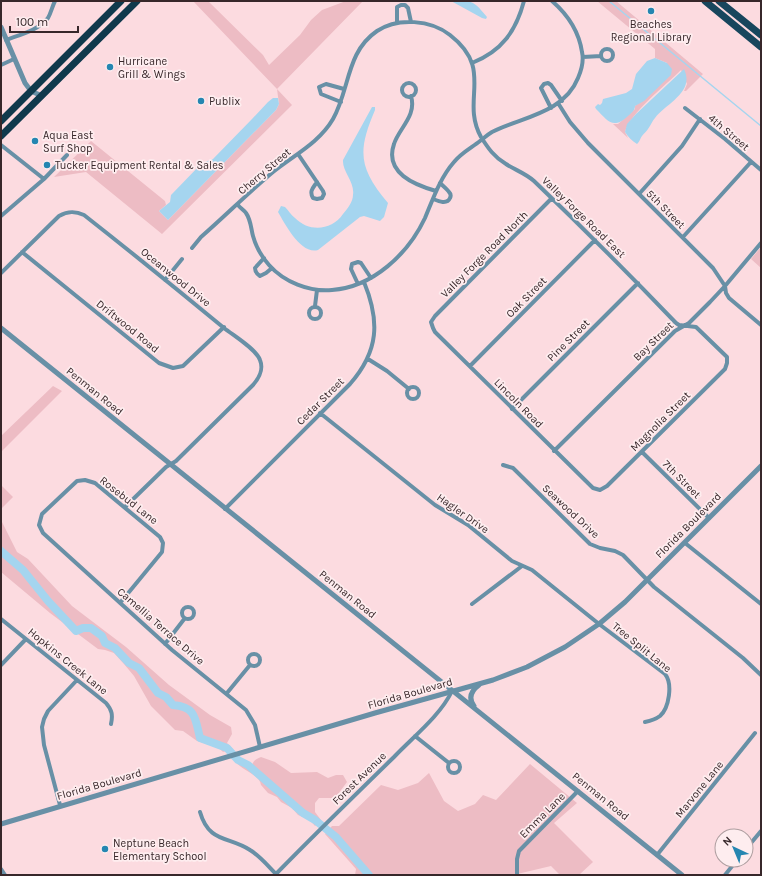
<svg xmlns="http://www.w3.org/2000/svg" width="762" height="876" font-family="Karla,sans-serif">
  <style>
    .green { fill: #edbcc4 }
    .water { fill: #a5d5ef }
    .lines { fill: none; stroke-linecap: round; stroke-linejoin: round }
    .stream { stroke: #a5d5ef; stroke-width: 1.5 }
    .river { stroke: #a5d5ef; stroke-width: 8 }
    .minor { stroke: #6890a6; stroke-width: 4 }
    .tertiary { stroke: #6890a6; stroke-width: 5 }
    .primary { stroke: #18465d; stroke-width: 7 }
    .trunk { stroke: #10394c; stroke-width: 7 }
    .poi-dot { fill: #2586b1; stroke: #feedef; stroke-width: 1.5 }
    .labels { text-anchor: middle; stroke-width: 3.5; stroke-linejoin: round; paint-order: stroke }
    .poi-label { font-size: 11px; fill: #37272a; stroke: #feedef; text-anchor: start }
    .street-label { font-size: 11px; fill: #37272a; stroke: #feedef }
  </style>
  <rect width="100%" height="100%" fill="#fcdbe0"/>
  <!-- green -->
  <path class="green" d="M193,1H208L263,55L269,65L300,35L311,20L322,10L346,1H363L277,89L292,105L162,234L86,172L54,177L91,141L165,201L166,205L159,211L168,220L276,110L279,104L277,89Z
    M597,1H616L703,74L686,91H684L687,84L681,70C666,85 630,113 625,132L628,138L613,124H618L635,109V106L640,102L667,63L655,58V49Z
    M761,247V268L751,259Z
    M53,386L62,391L1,452V436Z
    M1,485L13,497L1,509Z
    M1,520L17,552L28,559L72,606L126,647L169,685L210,715L231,727L232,734L227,743L233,749L223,752L218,747L197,741L183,731L175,730L151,706L134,676L124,664L114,653L105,650L98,649L50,613L1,572Z
    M261,757L275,762L291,773L317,772L328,778L336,775H343L347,782L338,794L332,798H319L315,803V812L321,820L315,826L308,818L303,817L298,815L292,808L281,802L277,797L268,793L261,785C260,774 240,770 234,760L242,758L252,765C254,760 256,759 261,757Z
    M530,764L577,803L554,823L593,862L579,875H560L551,866L513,875L478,874V875H355L356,869L325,834L332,826H339L381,785L398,790L418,783L429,773L444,801L458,811L475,804L483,795L496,800Z"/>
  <!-- water -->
  <path class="water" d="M451,1C473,1 473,0 487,17L486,19L482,18Z
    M655,58L667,63L672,69L671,75L644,101L635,106C635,111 631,113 628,116C613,130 608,121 596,109L595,107L598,104L600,105L602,103L603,99L626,93L632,89L636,74L647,61Z
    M684,69C695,92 667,103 655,118C652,121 651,125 648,129C647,131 644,133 642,136C640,139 640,141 637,144C632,141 628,137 625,132L627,124L636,114Z
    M273,98H278L279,104L276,110L168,220L159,211L170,202L171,195L202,163L213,159L252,119L268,102Z
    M372,107H375V110C357,152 359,168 388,203L384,217L380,221L364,216L360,217L318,250C301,255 285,224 278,212L281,206L285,207C288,210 291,215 295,218C310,233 332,230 343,214C347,209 353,202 353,195C355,182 342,171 343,160Z"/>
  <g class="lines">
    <!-- stream -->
    <path class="stream" d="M609,1L761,126"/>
    <!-- river -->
    <path class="river" d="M1,551L23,570L48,601L76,631L83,628H91L102,636L105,643L115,648L129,663L139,668L158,693L166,697L173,705C196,707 195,718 200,738L227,748L238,760L248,765L303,813L315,820L336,837L369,875"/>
    <!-- minor -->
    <path class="minor" d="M397,23V7L401,5H405L408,8L411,22
      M6,40C19,35 39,30 48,18C51,13 52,7 55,1
      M601 55a6 6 0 1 1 12 0a6 6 0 1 1-12 0Z
      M583,57L601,56
      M472,63C502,51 516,31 524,1
      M1,65L14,59
      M402 90a7 7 0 1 1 14 0a7 7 0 1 1-14 0Z
      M411,96C417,116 399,128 394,144C384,173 415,185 436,191
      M341,102L321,94L319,87L326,84L344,89
      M558,103L570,122L588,143L713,268L725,286L726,293L729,298L761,325
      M551,108L541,88L544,84L548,83L551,85L562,101
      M685,108L725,139L761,170
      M1,145L44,179
      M298,154L323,191L324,194L322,198L317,199L313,198C309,191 313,188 317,182
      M639,194L682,146L700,119
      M433,199C438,201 447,205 450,198C451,196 451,194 449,192C447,189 443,186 440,183
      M238,205C240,208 244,210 246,213C251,220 251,229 253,236C256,247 262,257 269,265C284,282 309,292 332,290C373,287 408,254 425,218C433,199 440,178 454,162C461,153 471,148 480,141C484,138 487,135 492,132C522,117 564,113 578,78C582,69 584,61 582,52C579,32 567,14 552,1
      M1,216L44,179L67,155
      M683,237L751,162
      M192,248L201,237C225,216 248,193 273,172C294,155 319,143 333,119C350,89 346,52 377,31C398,17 431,20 450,35C495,70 460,99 481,137C488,148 494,157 506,164C515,170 525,173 534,181C582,227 630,275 676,323L679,325L696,327L727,357V363L725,369L607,486L600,490L593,488L435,332L433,328L431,322L435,316L551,199
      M22,252L159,363L173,368L183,366L224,327
      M264,258L255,268C255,272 257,274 260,276L266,273L272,268
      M1,273L59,216C68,211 75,211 84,215C131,252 178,290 224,328C234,336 256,349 260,360C264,370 259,378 253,385L176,461L166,467L125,507
      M165,280L182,259
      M358,284L351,269L352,264L358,262L361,263L371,278
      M315,306L317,290
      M309 313a6 6 0 1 1 12 0a6 6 0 1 1-12 0Z
      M368,359L387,371L409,389
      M470,366L595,240
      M407 393a6 6 0 1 1 12 0a6 6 0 1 1-12 0Z
      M512,409L638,283
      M320,413L435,505L468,525L512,561L532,570L599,624L665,674C673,684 669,708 660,716C656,719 650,721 645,722
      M554,451L675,331L689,323L710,302L725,286L761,243
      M642,452L709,518
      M503,465L513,468L590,544L600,548L615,551L623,555L654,587L743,658L761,675
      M225,509L350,384C379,351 380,321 364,282
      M685,543L761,604
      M120,603L162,552L163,543L160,537L95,483L85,480L77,481L42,514L39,525L43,533L172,650L246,710L255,725L260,747
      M472,604L522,566
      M182 613a6 6 0 1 1 12 0a6 6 0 1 1-12 0Z
      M1,619L106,703C112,710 113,715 111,724
      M165,644L185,618
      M248 660a6 6 0 1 1 12 0a6 6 0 1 1-12 0Z
      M1,665L26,639
      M227,693L250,665
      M415,736L449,763
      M448 767a6 6 0 1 1 12 0a6 6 0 1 1-12 0Z
      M60,805L44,745L42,727L44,719L48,711L77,680
      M200,812C209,843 228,836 250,850C260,856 268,866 276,874
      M746,849L761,831
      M657,855L755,733
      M1,869L5,875
      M275,875C314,835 354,796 394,757C413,737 440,716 452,691
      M517,875V859L519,851L578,791
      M725,875L737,860"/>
    <!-- tertiary -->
    <path class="tertiary" d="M1,27L25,83L31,91L42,96
      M1,328L682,875
      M474,706C468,698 471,691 479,685
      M1,824L375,713L493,680L527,667L565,647L599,624L625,602L761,466"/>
    <!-- primary -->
    <path class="primary" d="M705,1L761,47
      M719,1L761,35"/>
    <!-- trunk -->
    <path class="trunk" d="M1,121L121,1
      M1,136L137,1"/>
  </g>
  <!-- markers -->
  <g class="poi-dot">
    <circle cx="651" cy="11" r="4"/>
    <circle cx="110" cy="67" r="4"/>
    <circle cx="201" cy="101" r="4"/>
    <circle cx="35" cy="141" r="4"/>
    <circle cx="47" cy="165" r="4"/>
    <circle cx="105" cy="849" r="4"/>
  </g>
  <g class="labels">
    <!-- poi labels -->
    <g class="poi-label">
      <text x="651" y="28" text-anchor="middle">Beaches<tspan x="651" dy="13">Regional Library</tspan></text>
      <text x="118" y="65">Hurricane<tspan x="118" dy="13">Grill &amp; Wings</tspan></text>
      <text x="209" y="105">Publix</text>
      <text x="43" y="139">Aqua East<tspan x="43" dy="13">Surf Shop</tspan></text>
      <text x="55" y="169">Tucker Equipment Rental &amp; Sales</text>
      <text x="113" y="847">Neptune Beach<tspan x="113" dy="13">Elementary School</tspan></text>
    </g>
    <!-- street labels -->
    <g class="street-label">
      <text transform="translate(729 132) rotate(40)" y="4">4th Street</text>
      <text transform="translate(264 171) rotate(-40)" y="4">Cherry Street</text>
      <text transform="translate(666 209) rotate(45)" y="4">5th Street</text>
      <text transform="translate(584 217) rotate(44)" y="4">Valley Forge Road East</text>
      <text transform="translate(484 254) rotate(-45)" y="4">Valley Forge Road North</text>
      <text transform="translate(176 277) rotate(39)" y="4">Oceanwood Drive</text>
      <text transform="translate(526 297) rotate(-45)" y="4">Oak Street</text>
      <text transform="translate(128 326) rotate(39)" y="4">Driftwood Road</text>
      <text transform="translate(568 340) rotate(-45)" y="4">Pine Street</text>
      <text transform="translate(653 341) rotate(-44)" y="4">Bay Street</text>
      <text transform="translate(95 391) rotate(39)" y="4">Penman Road</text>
      <text transform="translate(320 401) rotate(-45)" y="4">Cedar Street</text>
      <text transform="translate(519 403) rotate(45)" y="4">Lincoln Road</text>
      <text transform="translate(660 421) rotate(-45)" y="4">Magnolia Street</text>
      <text transform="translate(682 479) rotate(45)" y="4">7th Street</text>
      <text transform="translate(129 500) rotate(38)" y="4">Rosebud Lane</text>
      <text transform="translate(571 511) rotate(43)" y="4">Seawood Drive</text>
      <text transform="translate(463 513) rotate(35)" y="4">Hagler Drive</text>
      <text transform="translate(688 525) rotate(-45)" y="4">Florida Boulevard</text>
      <text transform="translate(348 594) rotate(39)" y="4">Penman Road</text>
      <text transform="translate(161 626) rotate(41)" y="4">Camellia Terrace Drive</text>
      <text transform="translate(642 647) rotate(39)" y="4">Tree Split Lane</text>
      <text transform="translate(68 661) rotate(39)" y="4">Hopkins Creek Lane</text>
      <text transform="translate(410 693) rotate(-16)" y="4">Florida Boulevard</text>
      <text transform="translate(359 778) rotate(-44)" y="4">Forest Avenue</text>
      <text transform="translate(99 784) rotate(-16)" y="4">Florida Boulevard</text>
      <text transform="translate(699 789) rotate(-51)" y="4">Marvone Lane</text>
      <text transform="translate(601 796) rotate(39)" y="4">Penman Road</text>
      <text transform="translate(542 815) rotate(-45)" y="4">Emma Lane</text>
    </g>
  </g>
  <!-- border -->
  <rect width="762" height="876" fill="none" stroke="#37272a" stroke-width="4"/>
  <!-- north arrow -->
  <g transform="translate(734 848) rotate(316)"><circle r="19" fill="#feedef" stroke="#ae9ea0"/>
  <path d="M0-3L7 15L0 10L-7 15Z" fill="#2586b1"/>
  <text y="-6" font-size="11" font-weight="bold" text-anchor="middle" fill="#37272a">N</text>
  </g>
  <!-- scale -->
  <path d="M10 26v6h68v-6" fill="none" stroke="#37272a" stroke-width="2"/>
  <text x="16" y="26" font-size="12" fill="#37272a" stroke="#feedef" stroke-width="3" paint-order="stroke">100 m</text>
</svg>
